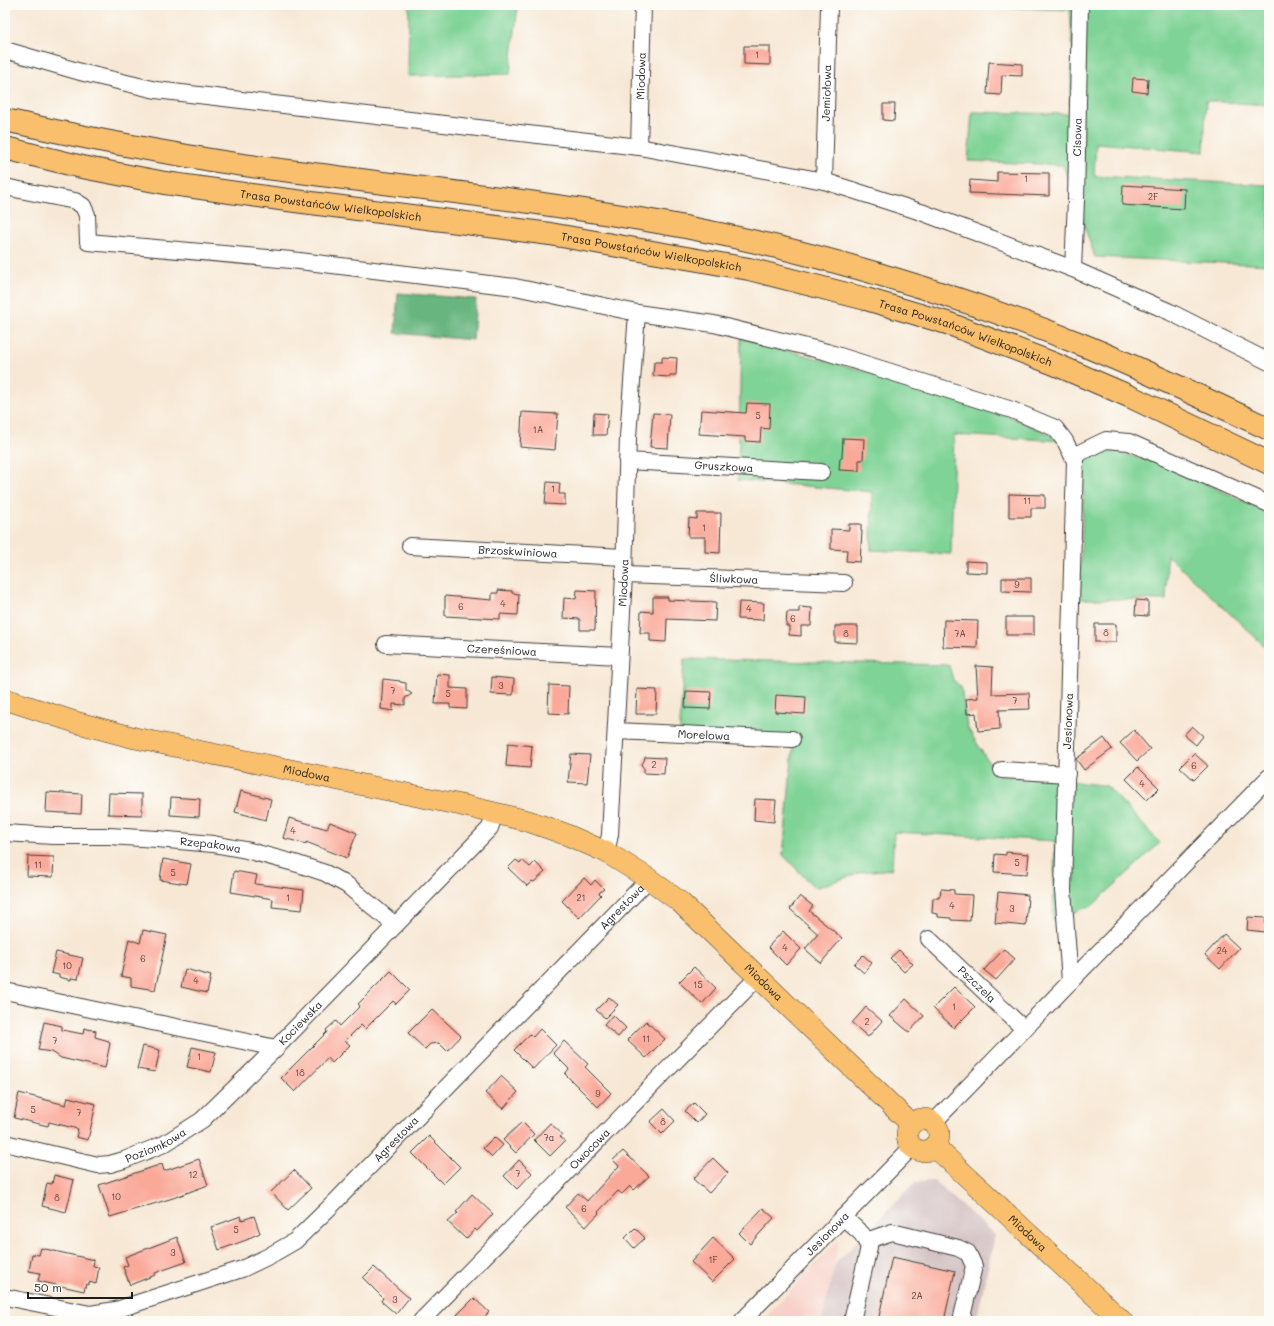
<svg xmlns="http://www.w3.org/2000/svg" width="1274" height="1326" font-family="Mali,sans-serif">
  <style>
    .built { fill: #f7d1c9 }
    .industrial { fill: #d2bfc1 }
    .green { fill: #7fd396; stroke: #4e7859 }
    .forest { fill: #67b57f; stroke: #42684e }
    .building { fill: #faa999 }
    .lines { fill: none; stroke-linecap: round; stroke-linejoin: round }
    .minor-casing { stroke: #3d3b38; stroke-width: 18 }
    .major-casing { stroke: #3d3b38; stroke-width: 22 }
    .highway-casing { stroke: #3d3b38; stroke-width: 24 }
    .minor { stroke: #fff; stroke-width: 16 }
    .major { stroke: #f9bf6c; stroke-width: 21 }
    .highway { stroke: #f9bf6c; stroke-width: 22 }
    .labels { text-anchor: middle; stroke-width: 3; stroke-linejoin: round; paint-order: stroke }
    .number-label { font-size: 9px; fill: #543f3b }
    .street-label { font-size: 11px; fill: #1c1c1c; stroke: #fdfcf7 }
  </style>
  <rect width="100%" height="100%" fill="#fdfcf7"/>
  <filter id="ink" filterUnits="userSpaceOnUse"><feTurbulence type="fractalNoise" baseFrequency=".025" numOctaves="2"/><feDisplacementMap in="SourceGraphic" scale="8" xChannelSelector="R" yChannelSelector="G"/><feConvolveMatrix kernelMatrix="1 2 1 2 8 2 1 2 1" color-interpolation-filters="sRGB"/></filter>
  <filter id="wash" filterUnits="userSpaceOnUse"><feTurbulence type="fractalNoise" baseFrequency=".012" numOctaves="4" result="noise"/><feDisplacementMap in="SourceGraphic" scale="16" xChannelSelector="R" yChannelSelector="G"/><feGaussianBlur stdDeviation="0.9" result="paint"/><feColorMatrix in="noise" values="0 0 0 0 0 0 0 0 0 0 0 0 0 0 0 0 0 1.4 0 .05"/><feComposite in="paint" operator="in"/></filter>
  <g filter="url(#wash)">
    <rect width="100%" height="100%" fill="#f7e8d5"/>
    <!-- built -->
    <path class="built" d="M839,1239L835,1264L823,1321H762Z"/>
    <!-- industrial -->
    <path class="industrial" d="M934,1181L995,1235L976,1321H822L835,1264L915,1182Z"/>
    <!-- green -->
    <path class="green" d="M409,5H518L510,74L408,76Z
      M973,5H1269V105L1206,101L1204,152L1096,143L1094,176L1269,185V265L1095,257L1063,165L968,161L972,112L1069,114L1073,54L1070,10L973,6Z
      M741,338L970,399L1065,441L954,435L951,554L871,550L872,492L738,480Z
      M1114,451L1167,466L1269,513V650L1167,555L1166,600L1079,599L1085,459Z
      M684,659L949,665L953,680L961,687L967,727L997,776L1054,779L1107,786L1160,843L1093,905L1053,920L1055,841L894,832L892,869L862,872L815,888L783,855L793,747L679,742Z"/>
    <!-- forest -->
    <path class="forest" d="M398,293L476,299L473,340L395,333Z"/>
    <g id="blocks">
      <!-- building -->
      <path class="building" d="M744,46H770V65L744,64Z
        M989,62L1022,64V76L1002,75L1001,95L987,94Z
        M1133,78L1148,79L1147,93L1132,91Z
        M883,104H895L894,121L883,120Z
        M997,172L1049,173V196L969,193L970,180L997,182Z
        M1123,185L1185,189L1184,209L1122,205Z
        M662,357L677,358L676,375H670V377L653,376L654,362H662Z
        M747,403L770,404L769,429L761,428L760,442L745,441V437L699,434L701,410L746,413Z
        M522,412L558,414L555,450L520,447Z
        M594,413L608,414L606,435H593Z
        M653,413L670,414L668,448L650,447Z
        M843,438L864,439L863,460H859V471L839,470L840,458H842Z
        M547,482L560,483L559,494H565V505L545,504Z
        M1009,494L1045,495V508H1031V517H1009Z
        M697,513H721L720,553L705,552V537H688L689,518L697,519Z
        M849,524H861V531H862L860,562L846,561L847,550L831,549V529L849,530Z
        M966,561L987,562V573L966,572Z
        M1002,578H1031V592L1002,591Z
        M498,590L512,591V593L519,594L518,615L500,614V619L445,616V596L492,600V593H498Z
        M577,590L596,591L595,630H580V619L563,618L564,598L576,599Z
        M653,597H668V600L716,602L715,621L667,619L666,642L650,641V633H640L641,611L653,612Z
        M1136,600L1148,601V616L1135,615Z
        M739,602L764,603L763,620L738,619Z
        M799,607L812,608L811,626H801V636L789,635V626H786L787,612H799Z
        M1006,617H1034V635H1006Z
        M944,620L978,621L977,648L943,647Z
        M1095,624H1116V642H1095Z
        M835,626H858V643L835,642Z
        M976,666L993,667L992,694L1029,693L1030,709L999,710L1000,729L978,731L976,713L967,714L966,699L978,698Z
        M437,674L450,675V688L467,689V709L450,708V704H435Z
        M492,677L514,679L513,695L491,694Z
        M383,679L400,681V682L406,683V690L412,694L405,698V705L393,704V711L381,709Z
        M549,685L569,686L568,714L548,713Z
        M637,689L657,690L656,714H636Z
        M686,691L711,692L710,709L685,708Z
        M776,695L806,697L805,714L775,712Z
        M1192,726L1203,736L1196,745L1184,735Z
        M1134,730L1150,749L1137,761L1120,743Z
        M1104,738L1112,749L1084,770L1076,759Z
        M508,743L532,746L530,768L506,766Z
        M1194,753L1208,766L1194,780L1180,767Z
        M571,754L590,755L587,783L568,782Z
        M645,757L665,758L664,774L644,773V768L641,765L644,761Z
        M1138,767L1159,788L1147,800L1126,779Z
        M241,791L271,799L266,820L235,812Z
        M47,792L82,794L81,814L46,812Z
        M109,793L142,794V815L108,814Z
        M171,797L200,799L199,817L170,815Z
        M755,799L776,800L774,822L754,820Z
        M289,818L327,829L330,822L357,833L347,858L306,842V844L283,838Z
        M1006,852L1029,854L1027,874L994,872L995,854L1006,855Z
        M28,856L54,857L53,877L27,876Z
        M163,859L191,864L187,884L160,880Z
        M516,860L520,863L522,860L530,867L535,862L545,872L534,882L532,881L527,886L508,868Z
        M234,871L257,875L255,884L304,890L302,910L272,907L273,899L231,892Z
        M584,878L591,885L595,880L604,889L599,893L601,895L579,918L562,901Z
        M941,889L954,890V894L972,895L970,921L951,920V918L938,917V914L932,913L933,898H939V896H940Z
        M998,892L1028,895L1026,926L995,923Z
        M800,896L813,906L809,911L842,938L821,963L805,949L818,934L790,909Z
        M1248,917L1266,918L1265,932L1247,930Z
        M143,930L167,935L155,990L131,986V978L121,976L129,939L140,943Z
        M783,931L801,949L786,965L768,947Z
        M1224,934L1239,948L1220,969L1205,955Z
        M1004,949L1015,959L996,980L984,970Z
        M899,950L913,964L904,972L890,958Z
        M56,952L83,958L78,979L71,978V980L59,977V975L51,973Z
        M863,955L872,963L864,973L854,964Z
        M694,967L716,988L702,1004L679,982Z
        M185,969L211,976L207,993L181,987Z
        M391,971L410,990L396,1004L393,1001L365,1029L361,1025L345,1041L350,1045L332,1063L328,1058L295,1092L281,1078L327,1032L326,1030L336,1021L340,1026L360,1006L358,1004Z
        M954,987L975,1007L954,1028L933,1008Z
        M609,997L618,1005L605,1018L596,1010Z
        M906,999L924,1016L909,1032L890,1016Z
        M866,1007L882,1021L868,1037L852,1023Z
        M432,1009L461,1036L447,1051L439,1043L430,1044L425,1049L408,1033Z
        M613,1015L626,1028L618,1037L604,1025Z
        M646,1021L665,1039L646,1058L627,1040Z
        M44,1022L62,1026V1030L83,1034L84,1028L96,1031L95,1037L109,1041V1043H110L105,1068L61,1058L52,1052L38,1050Z
        M540,1029L556,1045L533,1069L514,1050L530,1034L533,1037Z
        M564,1041L588,1064L585,1067L611,1093L598,1107L565,1074L569,1069L553,1053Z
        M143,1046L160,1050L155,1072L137,1069Z
        M192,1047L216,1052L211,1072L187,1067Z
        M501,1076L518,1092L503,1109L485,1093Z
        M19,1093L66,1105L68,1097L96,1104L88,1140L76,1137L78,1129L49,1122L48,1126L14,1118Z
        M694,1103L705,1114L697,1123L685,1111Z
        M664,1109L675,1121L662,1134L650,1122Z
        M522,1122L534,1134L516,1153L503,1140Z
        M550,1123L562,1134L560,1137L565,1141L550,1156L534,1140Z
        M429,1136L460,1167L443,1184L412,1153Z
        M494,1137L503,1145L492,1157L483,1148Z
        M623,1151L649,1176L634,1190L630,1186L622,1194L618,1191L598,1212L599,1213L586,1227L565,1207L578,1193L587,1201L619,1166L613,1160Z
        M713,1158L728,1173L709,1193L693,1179Z
        M199,1159L208,1185L173,1198L110,1217L99,1185L162,1164L164,1171Z
        M519,1160L532,1173L517,1189L504,1176Z
        M294,1170L311,1188L288,1210L271,1192Z
        M54,1175L74,1180L66,1212L42,1206L47,1183L52,1184Z
        M472,1194L493,1214L477,1231L475,1229L466,1239L448,1222L458,1213L456,1212Z
        M763,1208L774,1218L750,1244L739,1233Z
        M241,1216L242,1220L254,1216L260,1233L249,1238V1239L219,1250L211,1227Z
        M635,1228L645,1238L634,1248L625,1238Z
        M177,1237L186,1262L155,1273V1275L130,1285L123,1267L128,1265L125,1257Z
        M713,1238L735,1259L712,1282L691,1262Z
        M41,1248L94,1260L93,1266L99,1267L96,1284L89,1282V1285L86,1284L84,1291L38,1281L40,1273L29,1271L32,1254L39,1255Z
        M892,1257L955,1271L944,1321H878Z
        M374,1267L409,1298L396,1314L381,1301L383,1298L363,1278Z
        M474,1298L489,1312L481,1321H463L457,1315Z"/>
    </g>
  </g>
  <g filter="url(#ink)">
    <use href="#blocks" fill-opacity="0" stroke="#3d3b38" stroke-width="1"/>
    <g class="lines">
      <defs>
        <g id="minor">
          <path d="M5,50L84,73L156,90L639,147L824,181L921,212L1073,269L1170,312L1269,362"/>
          <path id="s1" d="M639,147L643,5"/>
          <path id="s2" d="M824,181L829,5"/>
          <path d="M5,187L75,201L83,206L87,215L88,242L291,260L515,287L637,313L714,324L827,352L1012,410L1055,428L1065,441L1075,461L1063,890L1070,981"/>
          <path id="s3" d="M1073,269L1076,200L1080,5"/>
          <path d="M1073,456L1106,440L1129,442L1269,504"/>
          <path id="s4" d="M627,461L821,472"/>
          <path id="s5" d="M410,546L624,557"/>
          <path id="s6" d="M624,575L844,583"/>
          <path id="s7" d="M386,644L619,656"/>
          <path id="s8" d="M616,731L792,739"/>
          <path d="M1002,770L1067,774"/>
          <path id="s9" d="M5,833L53,836H109L157,839L213,844L246,850L298,864L325,873L347,885L395,925"/>
          <path id="s10" d="M606,852L610,835L624,575L628,437L637,313"/>
          <path id="s11" d="M929,939L1024,1029"/>
          <path id="s12" d="M5,991L276,1048L490,828L495,813"/>
          <path d="M933,1123L1269,777"/>
          <path id="s13" d="M5,1143L98,1165L110,1164L124,1160L164,1144L202,1120L276,1048"/>
          <path d="M843,1217L862,1234L869,1247L852,1321"/>
          <path d="M866,1241L892,1232L958,1248L968,1253L974,1266L961,1321"/>
          <path id="s14" d="M5,1297L90,1314L116,1310L242,1269L269,1256L295,1241L332,1205L649,879"/>
          <path id="s15" d="M421,1321L758,977"/>
          <path id="s16" d="M742,1321L912,1147"/>
        </g>
        <g id="major">
          <path id="s17" d="M5,699L75,722L135,738L461,805L528,821L565,834L606,852L649,879L680,902L911,1124"/>
          <circle cx="923" cy="1135" r="16"/>
          <path id="s18" d="M934,1146L1122,1321"/>
        </g>
        <g id="highway">
          <path d="M5,120C71,135 138,148 205,159C244,166 283,170 322,175C442,191 562,204 680,226C818,252 953,293 1083,345C1146,371 1208,400 1269,429"/>
          <path id="s19" d="M5,148L82,167L165,183L280,199L550,234L749,269L866,299L947,323L1052,363L1131,397L1269,463"/>
        </g>
      </defs>
      <!-- minor casing -->
      <use href="#minor" class="minor-casing"/>
      <!-- major casing -->
      <use href="#major" class="major-casing"/>
      <!-- highway casing -->
      <use href="#highway" class="highway-casing"/>
      <!-- minor -->
      <use href="#minor" class="minor"/>
      <!-- major -->
      <use href="#major" class="major"/>
      <!-- highway -->
      <use href="#highway" class="highway"/>
    </g>
  </g>
  <g class="labels">
    <!-- number labels -->
    <g class="number-label">
      <text x="757" y="58">1</text>
      <text x="1026" y="182">1</text>
      <text x="1153" y="200">2F</text>
      <text x="758" y="419">5</text>
      <text x="538" y="433">1A</text>
      <text x="553" y="492">1</text>
      <text x="1027" y="504">11</text>
      <text x="704" y="531">1</text>
      <text x="1017" y="588">9</text>
      <text x="503" y="607">4</text>
      <text x="461" y="610">6</text>
      <text x="749" y="612">4</text>
      <text x="793" y="622">6</text>
      <text x="1106" y="636">8</text>
      <text x="846" y="637">8</text>
      <text x="960" y="637">7A</text>
      <text x="501" y="689">3</text>
      <text x="393" y="694">7</text>
      <text x="448" y="697">5</text>
      <text x="1015" y="704">7</text>
      <text x="654" y="768">2</text>
      <text x="1194" y="769">6</text>
      <text x="1142" y="787">4</text>
      <text x="293" y="834">4</text>
      <text x="1017" y="866">5</text>
      <text x="38" y="868">11</text>
      <text x="173" y="876">5</text>
      <text x="288" y="901">1</text>
      <text x="581" y="901">21</text>
      <text x="952" y="909">4</text>
      <text x="1012" y="912">3</text>
      <text x="785" y="951">4</text>
      <text x="1222" y="954">24</text>
      <text x="143" y="962">6</text>
      <text x="67" y="969">10</text>
      <text x="196" y="984">4</text>
      <text x="698" y="988">15</text>
      <text x="954" y="1010">1</text>
      <text x="867" y="1025">2</text>
      <text x="646" y="1042">11</text>
      <text x="55" y="1044">7</text>
      <text x="199" y="1060">1</text>
      <text x="300" y="1076">18</text>
      <text x="598" y="1097">9</text>
      <text x="33" y="1113">5</text>
      <text x="79" y="1116">7</text>
      <text x="663" y="1125">8</text>
      <text x="549" y="1141">7a</text>
      <text x="518" y="1177">7</text>
      <text x="193" y="1178">12</text>
      <text x="116" y="1200">10</text>
      <text x="57" y="1201">8</text>
      <text x="584" y="1212">6</text>
      <text x="236" y="1233">5</text>
      <text x="173" y="1256">3</text>
      <text x="713" y="1263">1F</text>
      <text x="917" y="1299">2A</text>
      <text x="395" y="1303">3</text>
    </g>
    <!-- street labels -->
    <g class="street-label">
      <text dy="4" stroke="none"><textPath href="#s1" startOffset="71">Miodowa</textPath></text>
      <text dy="4" stroke="none"><textPath href="#s2" startOffset="88">Jemiołowa</textPath></text>
      <text dy="4" stroke="none"><textPath href="#s3" startOffset="132">Cisowa</textPath></text>
      <text dy="4" stroke="none"><textPath href="#s19" startOffset="331">Trasa Powstańców Wielkopolskich</textPath></text>
      <text dy="4" stroke="none"><textPath href="#s19" startOffset="655">Trasa Powstańców Wielkopolskich</textPath></text>
      <text dy="4" stroke="none"><textPath href="#s19" startOffset="980">Trasa Powstańców Wielkopolskich</textPath></text>
      <text dy="4" stroke="none"><textPath href="#s4" startOffset="97">Gruszkowa</textPath></text>
      <text dy="4" stroke="none"><textPath href="#s5" startOffset="108">Brzoskwiniowa</textPath></text>
      <text dy="4" stroke="none"><textPath href="#s6" startOffset="110">Śliwkowa</textPath></text>
      <text dy="4" stroke="none"><textPath href="#s10" startOffset="270">Miodowa</textPath></text>
      <text dy="4" stroke="none"><textPath href="#s7" startOffset="116">Czereśniowa</textPath></text>
      <text transform="translate(1068 721) rotate(-88)" y="4">Jesionowa</text>
      <text dy="4" stroke="none"><textPath href="#s8" startOffset="88">Morelowa</textPath></text>
      <text dy="4" stroke="none"><textPath href="#s17" startOffset="311">Miodowa</textPath></text>
      <text dy="4" stroke="none"><textPath href="#s9" startOffset="206">Rzepakowa</textPath></text>
      <text dy="4" stroke="none"><textPath href="#s14" startOffset="773">Agrestowa</textPath></text>
      <text dy="4" stroke="none"><textPath href="#s17" startOffset="827">Miodowa</textPath></text>
      <text dy="4" stroke="none"><textPath href="#s11" startOffset="66">Pszczela</textPath></text>
      <text dy="4" stroke="none"><textPath href="#s12" startOffset="312">Kociewska</textPath></text>
      <text dy="4" stroke="none"><textPath href="#s14" startOffset="449">Agrestowa</textPath></text>
      <text dy="4" stroke="none"><textPath href="#s13" startOffset="157">Poziomkowa</textPath></text>
      <text dy="4" stroke="none"><textPath href="#s15" startOffset="241">Owocowa</textPath></text>
      <text dy="4" stroke="none"><textPath href="#s18" startOffset="128">Miodowa</textPath></text>
      <text dy="4" stroke="none"><textPath href="#s16" startOffset="122">Jesionowa</textPath></text>
    </g>
  </g>
  <!-- margin -->
  <rect width="1274" height="1326" fill="none" stroke="#fdfcf7" stroke-width="20"/>
  <!-- scale -->
  <path d="M28 1292v6h104v-6" fill="none" stroke="#1c1c1c" stroke-width="2"/>
  <text x="34" y="1292" font-size="12" fill="#1c1c1c" stroke="#fdfcf7" stroke-width="3" paint-order="stroke">50 m</text>
</svg>
